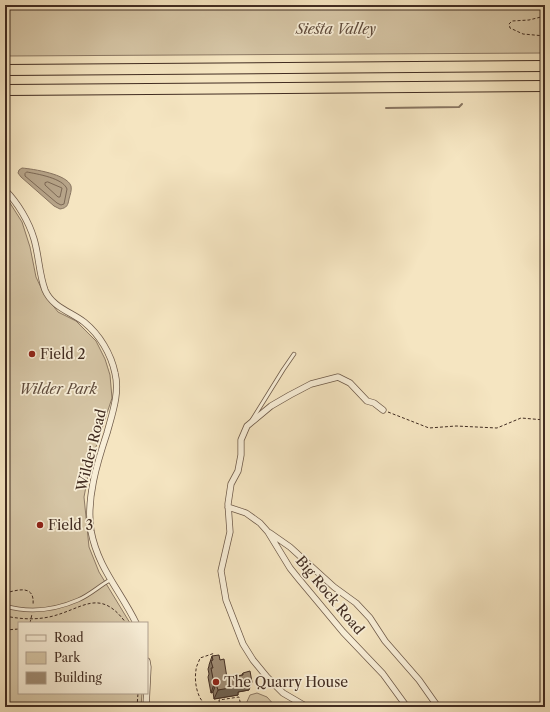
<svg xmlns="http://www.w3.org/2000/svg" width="550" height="712" font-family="'Libre Caslon Text',serif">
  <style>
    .green { fill: #d6c6a6; stroke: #8c7964 }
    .water { fill: #b8a68b; stroke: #887561 }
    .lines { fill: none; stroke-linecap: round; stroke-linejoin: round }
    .shore { stroke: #7c6956; stroke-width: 1 }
    .stream { stroke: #887561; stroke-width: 2 }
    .lane-casing { stroke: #6e5a49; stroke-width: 4.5 }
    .street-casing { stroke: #6e5a49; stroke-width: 7 }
    .highway-casing { stroke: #412c21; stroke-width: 12 }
    .path { stroke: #412c21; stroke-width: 1; stroke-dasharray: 3 2; stroke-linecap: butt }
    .lane { stroke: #f8eed7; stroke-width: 3 }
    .street { stroke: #f8eed7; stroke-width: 5.5 }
    .highway { stroke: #f5e5c1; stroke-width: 10 }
    .wall { fill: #897864; stroke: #412c21 }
    .shaded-wall { fill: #6f6251; stroke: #412c21 }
    .building { fill: #9f8c74; stroke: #412c21 }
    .poi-dot { fill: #8f2418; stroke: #f8eed7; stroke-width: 1.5 }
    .labels { text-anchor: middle; stroke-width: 3.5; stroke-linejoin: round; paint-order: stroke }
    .park-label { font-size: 14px; font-style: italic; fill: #5f4b3c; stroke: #f8eed7 }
    .poi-label { font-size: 14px; fill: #412c21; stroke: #f8eed7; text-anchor: start }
    .street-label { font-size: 14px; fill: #412c21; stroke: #f8eed7 }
  </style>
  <rect width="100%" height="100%" fill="#f5e5c1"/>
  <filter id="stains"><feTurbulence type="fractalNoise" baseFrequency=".005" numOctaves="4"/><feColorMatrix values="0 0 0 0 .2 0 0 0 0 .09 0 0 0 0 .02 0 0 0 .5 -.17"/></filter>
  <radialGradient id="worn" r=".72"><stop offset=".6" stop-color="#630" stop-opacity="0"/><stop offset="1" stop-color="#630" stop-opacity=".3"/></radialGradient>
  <!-- green -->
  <path class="green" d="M5,5H545V53L5,56Z
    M5,198L10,203L22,222L30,247L36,277L44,294L58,312L76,321L96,341L105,359L110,375L112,398L90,465L84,497L89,547L99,572L130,623H19V693H142L141,707H5Z
    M257,693L267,697L276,707L245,706L250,695Z"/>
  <!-- water -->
  <path class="water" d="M22,168C33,169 67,174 71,186C72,190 70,195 69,199C68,205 67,208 60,209L54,206L21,177L18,173L19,170Z"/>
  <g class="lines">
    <!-- shore -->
    <path class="shore" d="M27,172C37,174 63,178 67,189L64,204L61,205L57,203L25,176V174Z
      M48,182L62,188L60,197H58L45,185V183Z"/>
    <!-- stream -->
    <path class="stream" d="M386,108L459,107L462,104"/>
    <defs>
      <path id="lane" d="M252,420L283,370L294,354
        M5,606C29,613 55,610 78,600C90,595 99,586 110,580"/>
      <path id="street" d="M5,190C18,203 29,222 34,239C39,256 39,274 45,290C52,307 71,312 84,322C100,335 111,354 115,373C120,393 112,414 107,433C97,463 86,499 91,531C98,568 120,590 136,623
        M228,507L246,513L260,523L268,532L290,568L298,578L343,632L383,674L407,707
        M270,533L290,547L334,587L356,603L370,618L385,641L419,680L438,707
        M146,707L148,667L147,661
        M307,707L283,693L267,677L253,660L243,644L226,600L221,571L230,532L228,504L231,484L238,471L241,455V440L247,426L271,406L290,395L311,384L338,377L350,383L367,401L374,403L383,410"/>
      <path id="highway" d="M5,70L545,66
        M5,90L545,86"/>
    </defs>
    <!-- lane casing -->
    <use href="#lane" class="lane-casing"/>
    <!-- street casing -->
    <use href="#street" class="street-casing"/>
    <!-- highway casing -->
    <use href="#highway" class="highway-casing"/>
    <!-- path -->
    <path class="path" d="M543,5L545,6
      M545,16L529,20L512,21L509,24L510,28L523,34L545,36
      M388,412L429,428L456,426L497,428L521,418L545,420
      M5,593C18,590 35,584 33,605
      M5,616C20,619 34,620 49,617C82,610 99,586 126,623
      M30,623L32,614
      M5,630L19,629
      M5,660L6,659
      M5,699L13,705L12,707
      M137,707L138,693
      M209,707C197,701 194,682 196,670C196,666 199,662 200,658L215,653
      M220,707L219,700L239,697L241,706L240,707"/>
    <!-- lane -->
    <use href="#lane" class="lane"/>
    <!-- street -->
    <use href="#street" class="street"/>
    <!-- highway -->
    <use href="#highway" class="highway"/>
  </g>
  <!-- wall -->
  <path class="wall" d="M212,656L220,660L227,678L242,675L243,673L249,690L238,692V695L214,699L213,692L211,693L208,677L209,674L208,669L209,666V665Z"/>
  <!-- shaded-wall -->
  <path class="shaded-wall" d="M252,682L249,690L238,692V695L214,699L218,690L240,684Z
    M214,684H216L213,692L211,693Z"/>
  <!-- building -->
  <path class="building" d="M219,655L220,660L224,659L227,678L243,675V673L250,671L252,682L240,684L241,686L218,690L216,684H214L211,668H213L211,661L213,660L212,656Z
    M8,705L10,707L12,705L14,707H6Z"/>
  <!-- markers -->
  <g class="poi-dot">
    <circle cx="32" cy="354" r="4"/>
    <circle cx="40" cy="525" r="4"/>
    <circle cx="216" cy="682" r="4"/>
  </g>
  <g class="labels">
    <!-- park labels -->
    <g class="park-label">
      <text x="336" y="34">Siesta Valley</text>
      <text x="58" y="394">Wilder Park</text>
    </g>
    <!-- poi labels -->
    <g class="poi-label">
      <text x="40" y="359">Field 2</text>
      <text x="48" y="530">Field 3</text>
      <text x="224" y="687">The Quarry House</text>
    </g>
    <!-- street labels -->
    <g class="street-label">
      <text transform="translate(91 450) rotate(-76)" y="5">Wilder Road</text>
      <text transform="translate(330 595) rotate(50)" y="5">Big Rock Road</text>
    </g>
  </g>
  <!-- margin -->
  <rect width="550" height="712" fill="none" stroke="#f5e5c1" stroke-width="20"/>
  <rect x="6" y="6" width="538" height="700" fill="none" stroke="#412c21" stroke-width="2"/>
  <rect x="10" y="10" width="530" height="692" fill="none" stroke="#412c21"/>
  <!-- legend -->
  <rect x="18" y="622" width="130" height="72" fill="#f8eed7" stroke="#afa08e"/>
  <rect x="26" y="635" width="20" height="6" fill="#f8eed7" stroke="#afa08e"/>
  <text x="54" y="642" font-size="12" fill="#412c21">Road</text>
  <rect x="26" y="652" width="20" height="12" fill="#d6c6a6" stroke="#afa08e"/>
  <text x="54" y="662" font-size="12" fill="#412c21">Park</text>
  <rect x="26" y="672" width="20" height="12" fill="#9f8c74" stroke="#afa08e"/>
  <text x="54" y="682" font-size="12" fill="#412c21">Building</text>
  <rect width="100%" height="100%" filter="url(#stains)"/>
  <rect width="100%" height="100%" fill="url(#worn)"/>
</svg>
